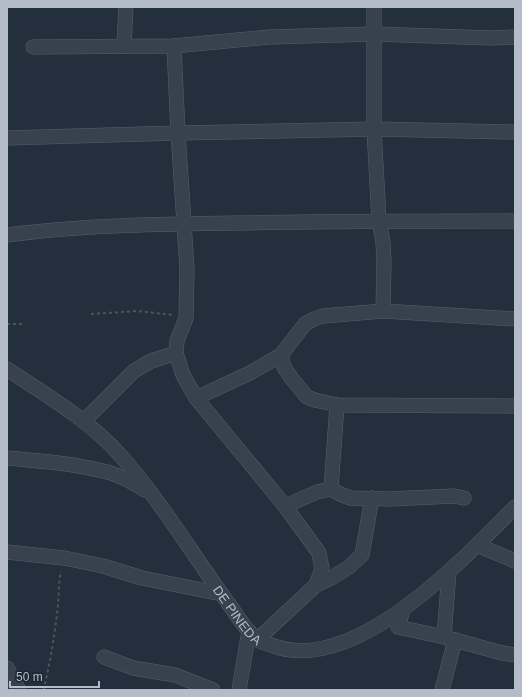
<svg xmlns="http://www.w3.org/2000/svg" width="522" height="697" font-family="Arial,sans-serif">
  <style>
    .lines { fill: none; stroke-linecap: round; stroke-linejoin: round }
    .minor-casing { stroke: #565f6c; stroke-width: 15 }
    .path { stroke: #44595c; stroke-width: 2; stroke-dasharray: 3 3; stroke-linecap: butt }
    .minor { stroke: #38414e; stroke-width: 14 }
    .labels { text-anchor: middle; stroke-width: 3; stroke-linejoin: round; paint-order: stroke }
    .street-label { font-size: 13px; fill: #b4bcc9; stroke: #1d2633 }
  </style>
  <rect width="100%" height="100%" fill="#242f3e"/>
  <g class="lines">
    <defs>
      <g id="minor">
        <path d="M374,7V129L379,220L383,242L384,262L383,311"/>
        <path d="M124,46L126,7"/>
        <path d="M174,46L178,133L187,268L186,318L177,341L176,353L183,375L196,398L285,506L319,553L322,569L316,585L257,640"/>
        <path d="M33,47L174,46L269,37L375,34L491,38L515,37"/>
        <path d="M7,138L178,133L374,129L515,132"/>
        <path d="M7,235C84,225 162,224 240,223C331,221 423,221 515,221"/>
        <path d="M281,355L284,367L292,379L307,397L315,400L337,405L515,406"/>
        <path id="s1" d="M7,369C46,395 89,420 121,456C161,501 192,554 228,603C236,613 247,633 258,640C261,642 267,644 271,645C353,678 463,559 515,507"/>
        <path d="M196,398L250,373L281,355L305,324L314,319L323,316L383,311L515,319"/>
        <path d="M84,421L134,371L151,361L176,353"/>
        <path d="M7,458C39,461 71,463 103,471C118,474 132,482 145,490"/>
        <path d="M331,489L337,405"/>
        <path d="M285,506L317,492L331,489L340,494L350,498L389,499L454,496L464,498"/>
        <path d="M477,545L515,561"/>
        <path d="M7,552L64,558L103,566L142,578L222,594"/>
        <path d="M316,585L333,577L349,567L362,555L372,498"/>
        <path d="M403,610L398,627L444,637L502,653L515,655"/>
        <path d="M444,637L449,572"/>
        <path d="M104,657L133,668L175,675L213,690"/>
        <path d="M7,668L19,690"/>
        <path d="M239,690L249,631"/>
        <path d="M442,690L455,640"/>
      </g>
    </defs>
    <!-- minor casing -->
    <use href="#minor" class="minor-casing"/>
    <!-- path -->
    <path class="path" d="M91,314L137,311L174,315
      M7,324H24
      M45,690L44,688C50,663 54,639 57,614C59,600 58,585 61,571"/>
    <!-- minor -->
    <use href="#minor" class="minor"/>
  </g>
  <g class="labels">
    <!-- street labels -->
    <g class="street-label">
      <text dy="5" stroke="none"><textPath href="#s1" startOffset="341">DE PINEDA</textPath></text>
    </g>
  </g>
  <!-- border -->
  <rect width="522" height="697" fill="none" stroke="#b4bcc9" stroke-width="16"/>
  <!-- scale -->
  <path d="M10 681v6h89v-6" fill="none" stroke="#b4bcc9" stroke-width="2"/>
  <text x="16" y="681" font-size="12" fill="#b4bcc9" stroke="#1d2633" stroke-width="3" paint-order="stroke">50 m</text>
</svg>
